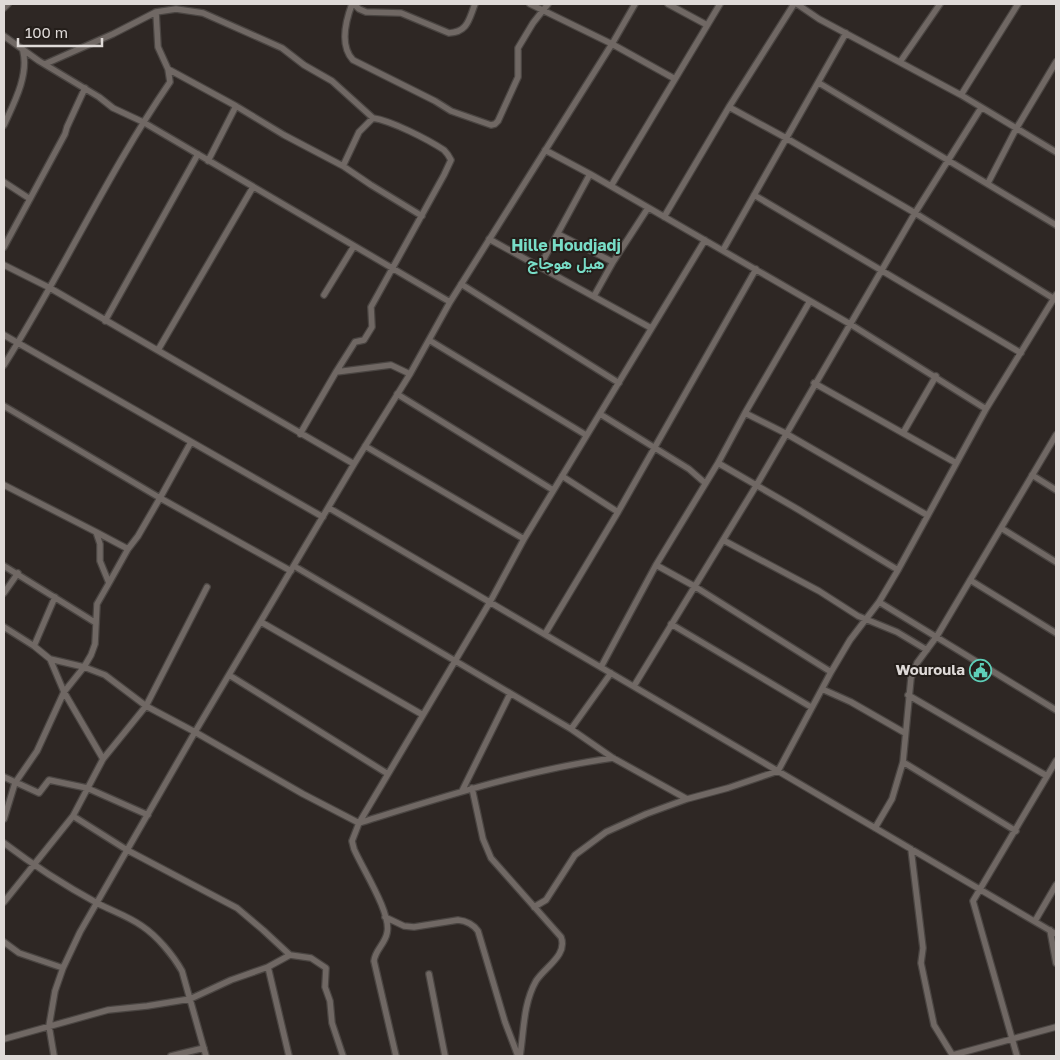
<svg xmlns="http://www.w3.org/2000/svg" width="1060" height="1060" font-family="'Golos Text',Vazirmatn,sans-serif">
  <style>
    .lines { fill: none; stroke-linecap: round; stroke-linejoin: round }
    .minor-casing { stroke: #4a4542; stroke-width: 8 }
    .minor { stroke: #706864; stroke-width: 5.5 }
    .labels { text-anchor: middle; stroke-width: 4; stroke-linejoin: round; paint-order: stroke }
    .poi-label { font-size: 15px; font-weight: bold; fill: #dfdad8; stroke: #241e1a; text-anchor: end }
    .neighbourhood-label { font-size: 16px; font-weight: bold; fill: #78ddc7; stroke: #241e1a }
  </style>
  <rect width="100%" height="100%" fill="#2e2724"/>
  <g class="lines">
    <defs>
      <path id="minor" d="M352,4C346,20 339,45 353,60L435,101L451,111L491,125L495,124L498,121L518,77V48L533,23L548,4
        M354,4L359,9L366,12L401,13L449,33C468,32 469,19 475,4
        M530,4L612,44L675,79
        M668,4L707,25
        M797,4L819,19L961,95L1056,152
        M4,8L8,4
        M4,36L39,61L99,97L113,108L143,122L450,302
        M900,62L940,4
        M45,64L113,34L156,12L176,9L203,13L282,48L304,65L332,81L373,118
        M168,69L236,106L284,135L343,166L371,185L422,216
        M819,83L1056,225
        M961,95L1018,4
        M729,107L786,138L915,213L1056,300
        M4,125C14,103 29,75 23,51
        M545,150L590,174L850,324L986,409
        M208,161L236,106
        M4,182L30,199
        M988,183L1016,129L1056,62
        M611,186L720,4
        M754,195L1021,353
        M664,217L729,107L794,4
        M558,234L613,262
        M489,239L651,328
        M4,247L65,134L67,127L85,88
        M723,250L846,33
        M4,265L50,288L354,464
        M540,266L590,174
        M461,284L619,383
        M324,295L354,246
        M594,296L613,262L648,208
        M105,321L198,154
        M4,335L323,517
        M429,340L586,435
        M158,350L253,187
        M4,365C63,272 108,172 170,82L168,69L158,47L156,12
        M336,372L355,342L364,340L372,327L371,307L444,175L451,160C449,156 447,153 444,150C427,139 392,121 373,118L359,132L343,166
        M814,383L956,463
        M397,394L553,490
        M4,406L160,498L291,571
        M745,413L785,433L927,515
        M600,414L689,469L705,483
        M903,433L936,376
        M300,434L336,372L391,365L410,374
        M365,446L524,539
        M718,463L799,510L898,570
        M1032,475L1056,490
        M562,476L618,512
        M4,485L96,532L100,544V561L109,583L97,604L95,644L91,655L84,667L64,692L37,751L15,783L4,819
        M329,508L1056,934
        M1001,528L1056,562
        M96,532L128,549
        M723,540L819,591L858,616L897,632L927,650
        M656,565L694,586L831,672
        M4,566L96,623
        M294,566L571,729L613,758L687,799L728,788L778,771L831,672L850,640L879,602L898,570L986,409L1056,295
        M970,580L1056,633
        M109,583L128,549L138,536L160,498L191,442
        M4,593L18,573
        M879,602L1056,710
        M261,622L423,715
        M671,624L811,707
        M4,627L34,646L50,659L84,667L105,675L146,706L195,732L303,794L359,823C443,797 526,770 613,758
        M545,634L618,512L756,269
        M34,646L55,597
        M50,659L64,692L103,759
        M601,667L656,565L718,463L745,413L810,301
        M229,675L388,774
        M634,686L756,486L915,213L981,108
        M822,689L851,702L905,733
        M908,695L1047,776
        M571,729L611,673
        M903,762L1016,831
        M4,777L39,793L49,780L87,788L148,815
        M472,788L483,839L491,858L561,937C568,955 545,967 536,981C523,1004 524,1031 520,1056
        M462,791L510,694
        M73,816L127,850L237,908L263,930L290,955L311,958L326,968L325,987L330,1001L332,1023L343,1056
        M875,828L892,799L903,762L911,678L917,663L937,636L1056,435
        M4,843C33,865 64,885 97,903C112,911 128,916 142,926C157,936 173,955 182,971L206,1056
        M911,849L923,948L921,963L934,1025L953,1056
        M4,902L73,816L103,759L146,706L207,587
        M534,907L546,900L575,855L606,832L646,814L687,799
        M385,917L404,926L414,927L458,920C467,921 473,924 478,931L505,1022L518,1056
        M1035,921L1056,885
        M1050,930L1056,963
        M4,942L19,953L63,968
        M429,974L445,1056
        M4,1039L108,1010L147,1006L190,999L231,980L268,967
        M953,1055L1056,1027
        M54,1056L49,1026L55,991L63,968L80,932L195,732L354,464L410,374L450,302L612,44L635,4
        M171,1056L204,1048
        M289,1056L268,967L290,955
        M396,1056L374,961C375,950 385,944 387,933C392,914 362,868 354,849L352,841L359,823L490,602L524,539L705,240
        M1017,1056L973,901L1056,761"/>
    </defs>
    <!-- minor casing -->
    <use href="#minor" class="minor-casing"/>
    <!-- minor -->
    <use href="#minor" class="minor"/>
  </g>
  <!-- icons -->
  <defs>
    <symbol id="civic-ring" viewBox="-11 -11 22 22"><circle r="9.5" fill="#241e1a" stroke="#5eceb8" stroke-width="1.5"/><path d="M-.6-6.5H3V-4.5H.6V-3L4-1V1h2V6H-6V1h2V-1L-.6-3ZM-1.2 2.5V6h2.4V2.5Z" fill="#5eceb8"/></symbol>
  </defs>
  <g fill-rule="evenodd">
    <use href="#civic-ring" x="968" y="658" width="25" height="25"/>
  </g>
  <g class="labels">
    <!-- poi labels -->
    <g class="poi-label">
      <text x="965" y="675">Wouroula</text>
    </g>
    <!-- neighbourhood labels -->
    <g class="neighbourhood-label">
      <text x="566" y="251">Hille Houdjadj<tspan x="566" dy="18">هيل هوجاج</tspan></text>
    </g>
  </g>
  <!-- border -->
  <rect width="1060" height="1060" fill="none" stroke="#dfdad8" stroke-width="10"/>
  <!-- scale -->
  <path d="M18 38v8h84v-8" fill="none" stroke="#dfdad8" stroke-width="2.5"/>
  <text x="25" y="38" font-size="15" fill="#dfdad8" stroke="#241e1a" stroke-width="4" paint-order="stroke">100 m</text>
</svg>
